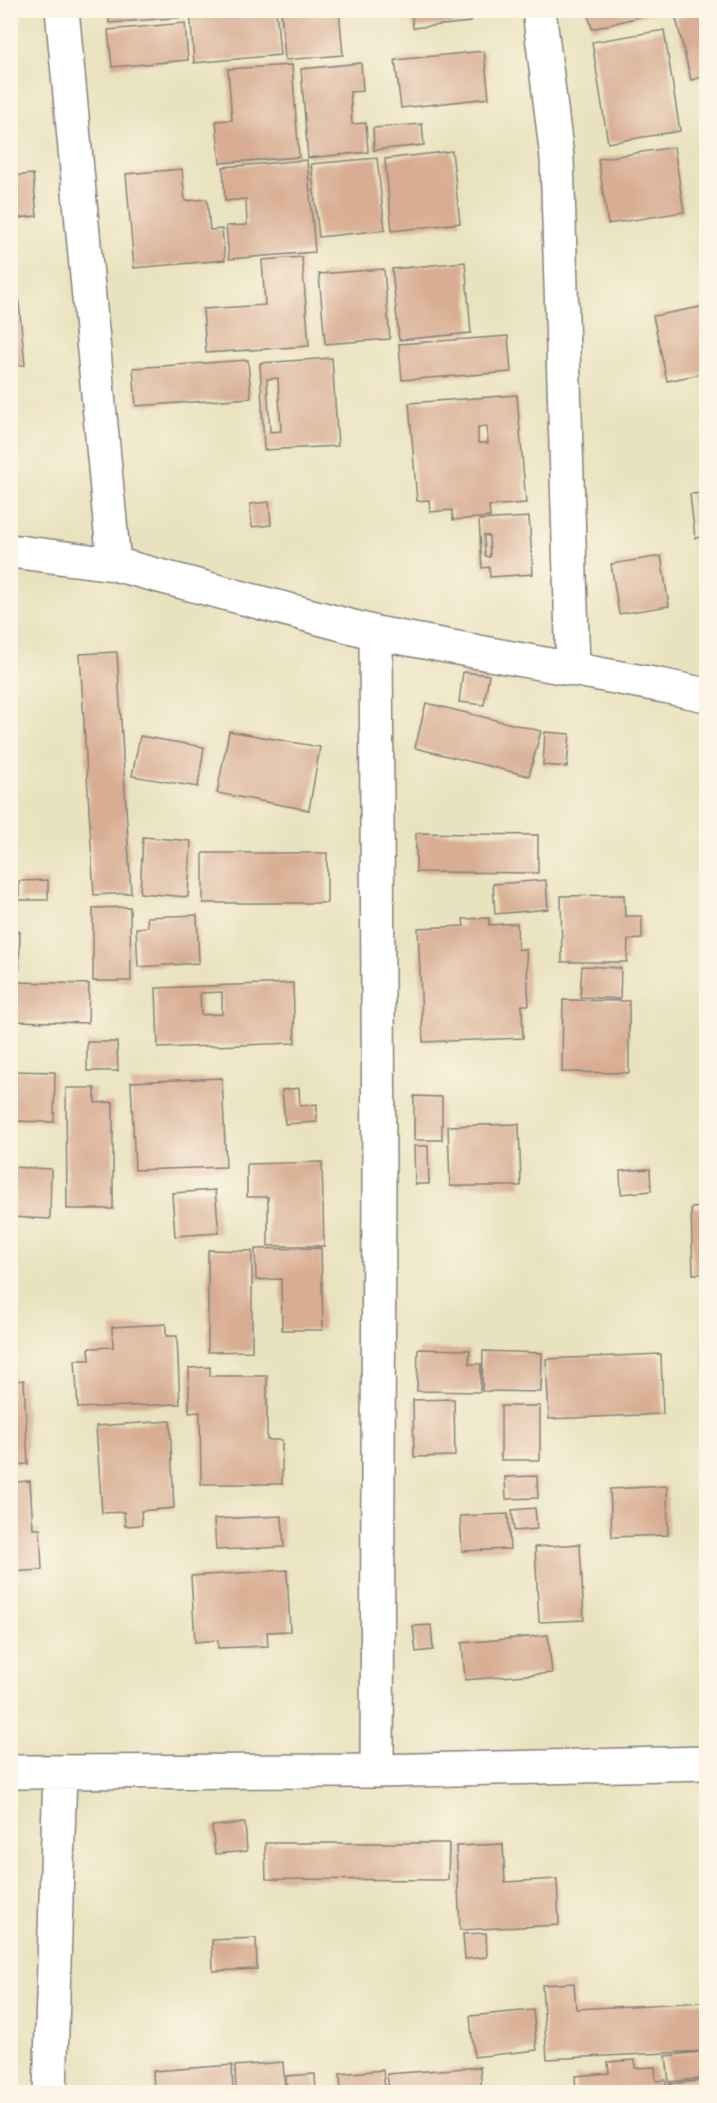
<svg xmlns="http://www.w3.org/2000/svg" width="717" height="2103" font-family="Mynerve,sans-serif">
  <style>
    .building { fill: #d8ad93; fill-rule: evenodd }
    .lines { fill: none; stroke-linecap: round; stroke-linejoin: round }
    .street-casing { stroke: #86827c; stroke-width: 36 }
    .street { stroke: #fff; stroke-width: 33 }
  </style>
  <rect width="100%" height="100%" fill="#fcf5e5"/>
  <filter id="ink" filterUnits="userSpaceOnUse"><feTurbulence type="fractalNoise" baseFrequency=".0167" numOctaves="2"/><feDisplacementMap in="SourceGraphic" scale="12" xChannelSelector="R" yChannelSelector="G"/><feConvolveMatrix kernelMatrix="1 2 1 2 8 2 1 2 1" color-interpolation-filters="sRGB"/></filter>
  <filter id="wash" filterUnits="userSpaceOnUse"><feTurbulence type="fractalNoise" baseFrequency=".008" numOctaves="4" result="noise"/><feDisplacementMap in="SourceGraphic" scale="24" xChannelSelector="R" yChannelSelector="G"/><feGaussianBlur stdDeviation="1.35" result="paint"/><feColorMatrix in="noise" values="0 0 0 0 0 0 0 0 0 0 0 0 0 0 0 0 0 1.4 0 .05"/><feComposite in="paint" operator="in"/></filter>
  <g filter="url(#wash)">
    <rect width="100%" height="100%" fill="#e9e2be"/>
    <g id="blocks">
      <!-- building -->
      <path class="building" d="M108,10H184L185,17L109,23Z
        M190,10H276L280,55L194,63Z
        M281,10H339L343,55L285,60Z
        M411,10H470L471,22L413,28Z
        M587,10H662V11L592,29Z
        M706,11V76L691,80L676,18Z
        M185,23L188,60L112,67L108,30Z
        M664,30L680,131L608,143L592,42Z
        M484,51L489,98L401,108L395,60Z
        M361,63L363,91L350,92L352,124L366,123L368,152L308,158L301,69Z
        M292,65L299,157L220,163L216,121L232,120L228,69Z
        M422,124L424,145L374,150L373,128Z
        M706,145V168H705L701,146Z
        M674,147L684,212L608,224L598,159Z
        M452,151L460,223L392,231L385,159Z
        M377,158L385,230L319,237L311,164Z
        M307,160L315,252L229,259L226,226L247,225L246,199L225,201L223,167Z
        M182,169L185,201L207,199L210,230L222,229L225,260L134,268L126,174Z
        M33,174L37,216L10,219V176Z
        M302,257L309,346L206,353L203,309L265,305L262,260Z
        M465,262L471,333L399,340L392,269Z
        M384,269L390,339L325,344L319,274Z
        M18,293L25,365L10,366V294Z
        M706,306V373L667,381L653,316Z
        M508,336L511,372L402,380L399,344Z
        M332,358L338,446L264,450L260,363ZM278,378L281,431L270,432L267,379Z
        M248,360L251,398L136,406L133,368Z
        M517,395L526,503L489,506L490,517L453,520L452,510L430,512L429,500L417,501L409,403ZM487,426L488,443H478V427Z
        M706,493V537L695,538L690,494Z
        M269,502L271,525L252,527L250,504Z
        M529,517L533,574L490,577L489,567L482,568L479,520ZM484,535L489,536L490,557L485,556Z
        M661,556L669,606L619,614L611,564Z
        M10,611L16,612L11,631H10Z
        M117,652L131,893L94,895L80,654Z
        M463,672L489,675L484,705L459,702Z
        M426,703L541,731L529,776L415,748Z
        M229,731L320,747L309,810L217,793Z
        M545,732L570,734L567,767L543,765Z
        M140,736L204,747L198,787L132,776Z
        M416,833L538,835V873L416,872Z
        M143,837L191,841L188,897L140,893Z
        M203,853H327V903H203Z
        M48,880V900H19V881Z
        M546,880L548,909L495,914L493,884Z
        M624,895L625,916H642V939L628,940L627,962H562L561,896Z
        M130,907L131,981H93V908Z
        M197,915L199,963L138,967L136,928L148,927L147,917Z
        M489,918V925L517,923L518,949H526L529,1005H522L523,1038L423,1042L418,928L464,926L463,919Z
        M10,932H20L19,970H10Z
        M582,966L621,968L620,999L580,997Z
        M17,982L89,984L88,1023L16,1021Z
        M293,983L295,1043L158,1048L156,988ZM222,992V1014L201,1015L200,993Z
        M563,1000L629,1001V1073L562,1072Z
        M87,1042H117L118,1071H87Z
        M10,1071L55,1072L54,1122L10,1121Z
        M222,1078L226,1167L135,1170L131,1082Z
        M66,1088H95V1103L113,1102V1209H67Z
        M299,1088L300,1106L317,1104V1122L285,1124L282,1090Z
        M414,1096L442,1097V1140H414Z
        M519,1124L521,1186H450L448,1126Z
        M414,1146H428L429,1184H415Z
        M322,1162L324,1246H268V1197H247V1164Z
        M10,1167L51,1169L50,1219L10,1217Z
        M650,1169L651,1191L621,1194L620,1171Z
        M215,1190L219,1233L175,1236L172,1193Z
        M706,1207V1274H693L691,1208Z
        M321,1248L323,1330H282L281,1279L256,1280L255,1249Z
        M208,1250L252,1251V1351L208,1352Z
        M166,1324V1336H177L180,1404L78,1408L75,1360H90L89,1348L113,1347L112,1327Z
        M702,1341H706V1376H705Z
        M418,1349L470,1350L469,1364H481L480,1392L417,1391Z
        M483,1351L542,1353L541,1392L482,1391Z
        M661,1354L663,1414L549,1419L546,1359Z
        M210,1367V1376H267V1440H282V1484H201L200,1412L189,1413V1368Z
        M10,1369H14V1381L24,1380L28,1464L10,1465Z
        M454,1399L455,1456L414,1457L413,1400Z
        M501,1406H540V1460H501Z
        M170,1421L174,1508L141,1511L142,1525L125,1526L124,1512L102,1513L96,1426Z
        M13,1469L14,1482L30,1481L33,1529H40L42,1570L10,1572V1470Z
        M537,1476L538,1498L506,1499L505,1477Z
        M667,1486L668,1535L612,1537L610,1489Z
        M535,1508L537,1529L514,1531L512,1510Z
        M508,1514L510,1549L462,1551L460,1516Z
        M282,1516L284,1547L216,1550L214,1519Z
        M580,1544L584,1620L539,1622L535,1547Z
        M287,1570L290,1631L267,1632L268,1646L218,1648V1640L195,1642L191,1576Z
        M431,1625L433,1650L416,1652L413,1626Z
        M548,1635L552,1673L465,1680L462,1643Z
        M245,1823L247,1851L215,1854L212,1826Z
        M265,1843H449L448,1880L266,1879Z
        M503,1844L505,1882L557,1879L559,1925L460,1930L456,1846Z
        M703,1844H706V1874H705Z
        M486,1933L487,1957L465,1959L463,1934Z
        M256,1938L257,1969L213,1971L212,1940Z
        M574,1983L576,2009L706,2002V2051L547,2059L542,1985Z
        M533,2010L537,2050L474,2057L470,2016Z
        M706,2051V2078L669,2082L666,2056Z
        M635,2060V2068L655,2067L656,2081L666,2080L667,2092H576L575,2076L609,2073L608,2062Z
        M283,2062L285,2092H236L235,2066Z
        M232,2065L233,2092H154L153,2071Z
        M480,2067L482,2092H389L387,2074Z
        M383,2070L385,2092H341L340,2074Z
        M315,2074L316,2092H287L286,2076Z
        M706,2080V2092H671L670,2084Z"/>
    </g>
  </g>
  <g filter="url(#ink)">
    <use href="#blocks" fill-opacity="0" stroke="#86827c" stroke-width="1.5"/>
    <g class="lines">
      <defs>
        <path id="street" d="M62,10L114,564
          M539,10L557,158L573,669
          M10,551L114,564L376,633L664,686L706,695
          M376,633L379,1179L377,1771
          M10,1772L377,1771L706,1763
          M50,2092L60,1772"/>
      </defs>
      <!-- street casing -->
      <use href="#street" class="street-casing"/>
      <!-- street -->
      <use href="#street" class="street"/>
    </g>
  </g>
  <!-- margin -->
  <rect width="717" height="2103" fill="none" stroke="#fcf5e5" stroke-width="36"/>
</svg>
